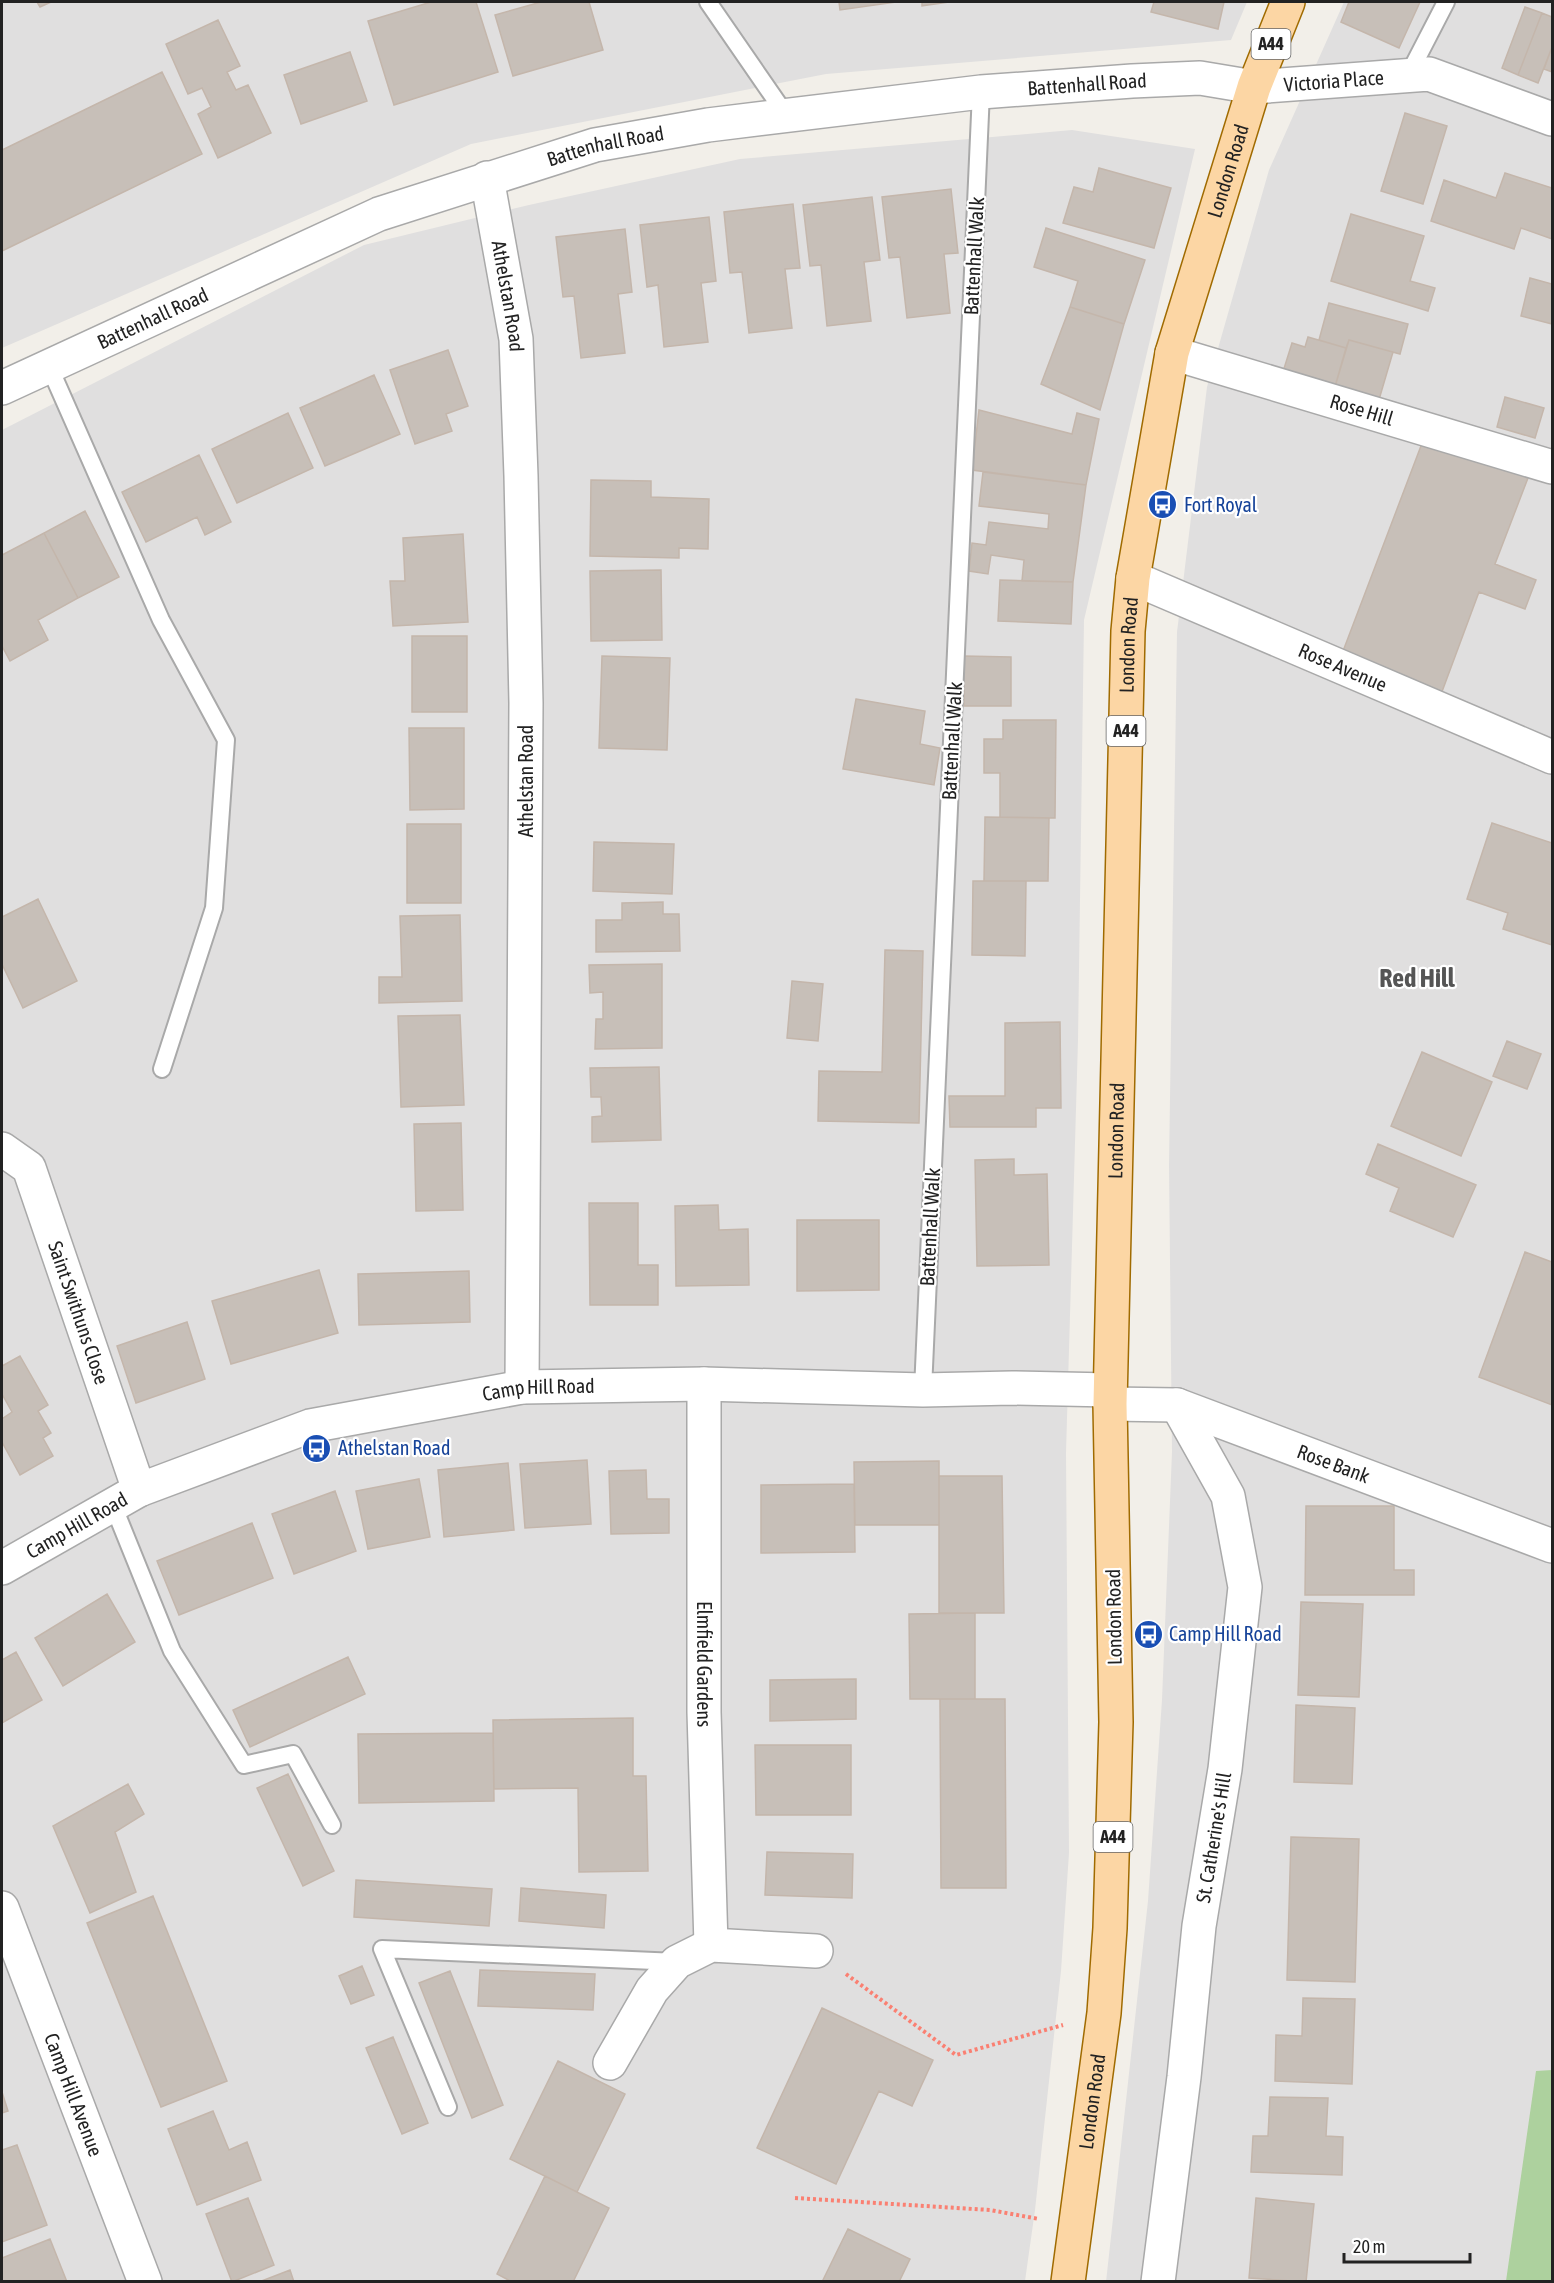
<svg xmlns="http://www.w3.org/2000/svg" width="1554" height="2283" font-family="'Asap Condensed',sans-serif">
  <style>
    .residential { fill: #e0dfdf }
    .forest { fill: #add19e }
    .building { fill: #c7bfb8; stroke: #c4b6ab; stroke-width: 1.5 }
    .lines { fill: none; stroke-linecap: round; stroke-linejoin: round }
    .service-casing { stroke: #a9a9a9; stroke-width: 20 }
    .minor-casing { stroke: #a9a9a9; stroke-width: 36 }
    .primary-casing { stroke: #a06b00; stroke-width: 36 }
    .path { stroke: #fa8072; stroke-width: 4; stroke-dasharray: 3 3; stroke-linecap: butt }
    .service { stroke: #fff; stroke-width: 16 }
    .minor { stroke: #fff; stroke-width: 33 }
    .primary { stroke: #fcd6a4; stroke-width: 33 }
    .labels { text-anchor: middle; stroke-width: 4.5; stroke-linejoin: round; paint-order: stroke }
    .shield { fill: #fff; stroke: #646464; stroke-width: 1.5 }
    .shield-label { font-size: 18px; font-weight: bold; fill: #222 }
    .street-label { font-size: 20px; fill: #222; stroke: #fff }
    .transit-label { font-size: 20px; fill: #164399; stroke: #fff; text-anchor: start }
    .district-label { font-size: 26px; font-weight: bold; fill: #555; stroke: #fff }
  </style>
  <rect width="100%" height="100%" fill="#f2efe9"/>
  <!-- residential -->
  <path class="residential" d="M2,2H1247L1231,40L826,74L471,144L2,348Z
    M1344,2H1552V2281L1106,2282L1148,1901L1162,1700L1172,1452L1169,1165L1177,632L1207,387L1269,170Z
    M1072,130L1195,149L1084,620L1078,1040L1066,1453L1069,1853L1061,1971L1035,2210L1025,2281L2,2282V430L364,245L529,205L740,159Z"/>
  <!-- forest -->
  <path class="forest" d="M1552,2070V2281H1506L1536,2071Z"/>
  <!-- building -->
  <path class="building" d="M37,2H51L40,7Z
    M431,2H476L498,72L394,105L368,21Z
    M541,2H589L603,50L513,76L495,15Z
    M839,2H896L840,10Z
    M922,2H949L922,6Z
    M1154,2H1224L1218,29L1151,12Z
    M1349,2H1420L1399,48L1341,22Z
    M1525,7L1542,13L1518,75L1502,68Z
    M1542,13L1552,17V47L1538,83L1518,75Z
    M218,20L240,66L227,72L236,90L248,85L271,133L218,158L198,114L211,107L202,88L188,94L166,44Z
    M1552,47V72L1544,69Z
    M350,52L367,101L301,124L284,75Z
    M162,72L202,154L2,251V150Z
    M1405,113L1447,126L1423,204L1381,191Z
    M1099,168L1171,188L1154,248L1063,223L1074,187L1093,192Z
    M1505,173L1552,188V239L1521,228L1514,249L1431,221L1444,180L1496,198Z
    M951,189L958,253L944,254L950,313L907,318L900,257L889,258L882,197Z
    M872,197L880,260L864,262L871,321L827,326L821,265L810,266L803,205Z
    M793,204L800,268L785,269L792,328L749,333L742,272L730,273L724,212Z
    M1351,214L1424,236L1410,281L1435,288L1428,311L1331,281Z
    M709,217L716,281L701,283L708,342L664,347L658,285L647,287L640,225Z
    M1046,228L1145,260L1124,324L1070,307L1078,281L1034,267Z
    M625,229L632,292L618,294L625,353L581,358L574,296L563,297L556,237Z
    M1530,278L1552,284V324L1521,316Z
    M1329,303L1408,324L1400,354L1349,340L1346,348L1319,340Z
    M1070,307L1124,324L1100,410L1041,384Z
    M1308,337L1346,348L1334,390L1282,375L1292,343L1305,347Z
    M1349,340L1393,352L1378,403L1334,390Z
    M448,350L468,406L446,414L452,431L415,444L390,370Z
    M374,375L400,434L325,466L300,408Z
    M1505,397L1544,408L1535,438L1497,427Z
    M979,410L1072,434L1077,413L1099,419L1086,485L972,470Z
    M288,413L313,468L237,503L212,449Z
    M1424,438L1528,478L1495,564L1536,580L1525,609L1479,592L1440,697L1340,659Z
    M199,455L231,522L205,535L197,517L146,542L122,492Z
    M983,472L1086,485L1073,582L1022,581L1024,560L991,555L988,574L969,571L972,543L986,545L989,522L1048,529L1049,514L979,506Z
    M591,480L651,481V497L709,499L708,549L679,548V558L590,556Z
    M85,511L119,577L78,598L44,533Z
    M44,533L78,598L38,620L48,640L10,661L2,646V555Z
    M463,534L468,622L393,626L390,581H405L403,538Z
    M661,570L662,640L591,641L590,571Z
    M1000,580L1073,582L1071,624L998,621Z
    M412,636H467V712H412Z
    M602,656L670,658L667,750L599,748Z
    M964,656L1011,657V706H964Z
    M856,699L925,711L920,744L940,748L934,785L843,769Z
    M1003,720H1056L1055,818L1000,817V773H984V739H1003Z
    M409,728H464V809L410,810Z
    M985,817L1049,818L1048,881H984Z
    M1492,823L1552,843V945L1503,929L1508,913L1467,899Z
    M407,824H461V903H407Z
    M594,842L674,844L672,894L593,891Z
    M973,881H1026L1025,956L972,955Z
    M38,899L77,981L23,1008L2,964V917Z
    M663,902V914H679L680,951L596,952V920H622V903Z
    M460,915L462,1001L379,1003V977H402L400,916Z
    M885,950L923,951L919,1123L818,1121L819,1071L882,1072Z
    M662,964V1048L595,1049L596,1019H603V992L590,993L589,965Z
    M792,981L823,984L818,1041L787,1038Z
    M460,1015L464,1105L401,1107L398,1016Z
    M1060,1022L1061,1108H1036V1127H950L949,1096H1005V1023Z
    M1507,1041L1541,1054L1527,1089L1493,1076Z
    M1422,1052L1492,1082L1461,1156L1391,1126Z
    M659,1067L661,1140L592,1142V1117L602,1116L601,1097H591L590,1068Z
    M461,1123L463,1210L416,1211L414,1124Z
    M1378,1144L1476,1185L1453,1237L1390,1211L1399,1188L1366,1174Z
    M1014,1159V1175L1047,1174L1049,1265L977,1266L975,1160Z
    M589,1203H638V1265H658V1305H590Z
    M718,1205L719,1230L748,1229L749,1285L676,1286L675,1206Z
    M797,1220H879V1290L797,1291Z
    M1525,1252L1552,1262V1405L1479,1377Z
    M319,1270L338,1333L231,1364L212,1301Z
    M469,1271L470,1322L359,1325L358,1274Z
    M187,1322L205,1379L136,1403L117,1346Z
    M20,1356L48,1405L38,1411L51,1433L43,1438L53,1456L20,1475L2,1442V1419L12,1412L2,1394V1366Z
    M587,1460L591,1524L525,1528L520,1464Z
    M939,1461V1525H855L854,1462Z
    M508,1463L514,1530L444,1537L438,1470Z
    M646,1470L647,1499H669V1533L611,1534L609,1471Z
    M939,1476H1002L1004,1613H939Z
    M419,1479L430,1537L368,1549L356,1491Z
    M854,1484L855,1552L761,1553V1485Z
    M335,1491L356,1551L294,1574L272,1514Z
    M1306,1506H1394V1570H1414V1595H1305Z
    M252,1523L273,1578L179,1615L157,1561Z
    M107,1594L135,1642L63,1686L35,1638Z
    M1301,1602L1363,1604L1359,1697L1298,1695Z
    M975,1613V1699H910L909,1614Z
    M16,1652L42,1700L2,1723V1660Z
    M348,1657L365,1694L250,1747L233,1710Z
    M856,1679V1719L770,1721V1680Z
    M940,1699H1005L1006,1888H941Z
    M1296,1705L1355,1708L1352,1784L1294,1782Z
    M633,1718V1776H646L648,1871L579,1872L578,1788L494,1789L493,1720Z
    M493,1733L494,1801L359,1803L358,1734Z
    M755,1745H851V1815H756Z
    M288,1774L334,1871L303,1886L257,1788Z
    M128,1784L144,1814L115,1832L136,1892L90,1913L53,1826Z
    M1291,1837L1359,1839L1355,1982L1287,1980Z
    M767,1852L853,1854L852,1898L765,1895Z
    M356,1880L492,1889L489,1926L354,1917Z
    M521,1888L606,1895L604,1928L519,1921Z
    M153,1896L227,2081L161,2107L87,1923Z
    M362,1966L374,1995L351,2004L339,1976Z
    M480,1970L595,1974L593,2010L478,2006Z
    M450,1971L503,2105L472,2118L419,1983Z
    M1303,1998L1355,1999L1352,2084L1275,2081L1276,2035L1302,2036Z
    M822,2008L933,2060L912,2106L879,2091L836,2184L757,2148Z
    M393,2037L428,2123L402,2134L366,2048Z
    M558,2061L625,2094L577,2192L510,2159Z
    M2,2092L8,2111L2,2113Z
    M1270,2097L1328,2098L1326,2136L1343,2137L1342,2175L1251,2172L1253,2136H1268Z
    M213,2111L229,2150L247,2142L261,2180L197,2205L168,2129Z
    M17,2145L47,2225L2,2242V2150Z
    M545,2176L609,2208L573,2282H512L497,2274Z
    M248,2198L274,2265L232,2282L206,2214Z
    M1256,2198L1314,2204L1306,2282L1249,2278Z
    M848,2229L910,2259L899,2282H822Z
    M50,2239L67,2282H2V2258Z
    M290,2270L294,2282H259Z"/>
  <g class="lines">
    <defs>
      <path id="service" d="M708,2L786,115
        M1414,75V64L1446,2
        M49,366L161,620L226,740L214,908L162,1069
        M923,1390L981,92
        M113,1505L172,1651L244,1765L293,1754L332,1825
        M448,2107L382,1949L677,1962"/>
      <g id="minor">
        <path id="s1" d="M487,178L516,339L521,476L526,703L522,1387"/>
        <path id="s2" d="M1172,353L1552,467"/>
        <path id="s3" d="M2,388L379,214L595,145L708,125L981,92L1132,81L1200,78L1254,87L1429,74L1552,119"/>
        <path id="s4" d="M1133,578L1552,757"/>
        <path id="s5" d="M2,1149L29,1168L139,1490"/>
        <path id="s6" d="M704,1384V1712L711,1945"/>
        <path id="s7" d="M1110,1404L1177,1405L1552,1546"/>
        <path id="s8" d="M2,1568L139,1490L310,1426L522,1387L704,1384L923,1390L1012,1388L1110,1390"/>
        <path id="s9" d="M2,1908L145,2282"/>
        <path d="M610,2063L652,1990L677,1962L711,1945L816,1951"/>
        <path id="s10" d="M1158,2282L1184,2077L1199,1926L1225,1769L1245,1587L1228,1496L1177,1405"/>
      </g>
      <g id="primary">
        <path id="s11" d="M1068,2282L1104,2013L1110,1928L1116,1722L1110,1404L1128,631L1133,578L1172,353L1254,87L1288,2"/>
      </g>
    </defs>
    <!-- service casing -->
    <use href="#service" class="service-casing"/>
    <!-- minor casing -->
    <use href="#minor" class="minor-casing"/>
    <!-- primary casing -->
    <use href="#primary" class="primary-casing"/>
    <!-- path -->
    <path class="path" d="M846,1974L956,2055L1063,2025
      M795,2198L990,2210L1039,2219"/>
    <!-- service -->
    <use href="#service" class="service"/>
    <!-- minor -->
    <use href="#minor" class="minor"/>
    <!-- primary -->
    <use href="#primary" class="primary"/>
  </g>
  <!-- icons -->
  <defs>
    <symbol id="bus-disc" viewBox="-11 -11 22 22"><circle r="9.5" fill="#1a4fb4" stroke="#fff"/><path d="M-5-6H5V4H4V6H2V4H-2V6H-4V4H-5ZM-3.5-4V0h7V-4ZM-3.5 1.2v1.5H-2V1.2ZM2 1.2v1.5H3.5V1.2Z" fill="#fff"/></symbol>
  </defs>
  <g fill-rule="evenodd">
    <use href="#bus-disc" x="1146" y="488" width="33" height="33"/>
    <use href="#bus-disc" x="300" y="1432" width="33" height="33"/>
    <use href="#bus-disc" x="1132" y="1618" width="33" height="33"/>
  </g>
  <g class="labels">
    <!-- shield labels -->
    <g class="shield">
      <rect x="1251.5" y="29" width="39" height="30" rx="4.5"/>
      <rect x="1106.5" y="716" width="39" height="30" rx="4.5"/>
      <rect x="1093.5" y="1822" width="39" height="30" rx="4.5"/>
    </g>
    <g class="shield-label">
      <text x="1271" y="50">A44</text>
      <text x="1126" y="737">A44</text>
      <text x="1113" y="1843">A44</text>
    </g>
    <!-- street labels -->
    <g class="street-label">
      <text dy="7" stroke="none"><textPath href="#s3" startOffset="1386">Victoria Place</textPath></text>
      <text dy="7" stroke="none"><textPath href="#s3" startOffset="1138">Battenhall Road</textPath></text>
      <text dy="7" stroke="none"><textPath href="#s3" startOffset="652">Battenhall Road</textPath></text>
      <text dy="7" stroke="none"><textPath href="#s11" startOffset="2126">London Road</textPath></text>
      <text transform="translate(974 256) rotate(-87)" y="7">Battenhall Walk</text>
      <text dy="7" stroke="none"><textPath href="#s1" startOffset="120">Athelstan Road</textPath></text>
      <text dy="7" stroke="none"><textPath href="#s3" startOffset="166">Battenhall Road</textPath></text>
      <text dy="7" stroke="none"><textPath href="#s2" startOffset="198">Rose Hill</textPath></text>
      <text dy="7" stroke="none"><textPath href="#s11" startOffset="1640">London Road</textPath></text>
      <text dy="7" stroke="none"><textPath href="#s4" startOffset="228">Rose Avenue</textPath></text>
      <text transform="translate(952 741) rotate(-87)" y="7">Battenhall Walk</text>
      <text transform="translate(526 781) rotate(-90)" y="7">Athelstan Road</text>
      <text dy="7" stroke="none"><textPath href="#s11" startOffset="1154">London Road</textPath></text>
      <text transform="translate(930 1227) rotate(-87)" y="7">Battenhall Walk</text>
      <text dy="7" stroke="none"><textPath href="#s5" startOffset="186">Saint Swithuns Close</textPath></text>
      <text dy="7" stroke="none"><textPath href="#s8" startOffset="572">Camp Hill Road</textPath></text>
      <text dy="7" stroke="none"><textPath href="#s7" startOffset="234">Rose Bank</textPath></text>
      <text dy="7" stroke="none"><textPath href="#s8" startOffset="86">Camp Hill Road</textPath></text>
      <text transform="translate(1114 1617) rotate(-91)" y="7">London Road</text>
      <text dy="7" stroke="none"><textPath href="#s6" startOffset="280">Elmfield Gardens</textPath></text>
      <text dy="7" stroke="none"><textPath href="#s10" startOffset="448">St. Catherine's Hill</textPath></text>
      <text dy="7" stroke="none"><textPath href="#s9" startOffset="200">Camp Hill Avenue</textPath></text>
      <text dy="7" stroke="none"><textPath href="#s11" startOffset="182">London Road</textPath></text>
    </g>
    <!-- transit labels -->
    <g class="transit-label">
      <text x="1184" y="512">Fort Royal</text>
      <text x="338" y="1455">Athelstan Road</text>
      <text x="1169" y="1641">Camp Hill Road</text>
    </g>
    <!-- district labels -->
    <g class="district-label">
      <text x="1417" y="987">Red Hill</text>
    </g>
  </g>
  <!-- border -->
  <rect width="1554" height="2283" fill="none" stroke="#222222" stroke-width="6"/>
  <!-- scale -->
  <path d="M1344 2253v9h126v-9" fill="none" stroke="#222222" stroke-width="3"/>
  <text x="1353" y="2253" font-size="18" fill="#222222" stroke="#ffffff" stroke-width="4.5" paint-order="stroke">20 m</text>
</svg>
